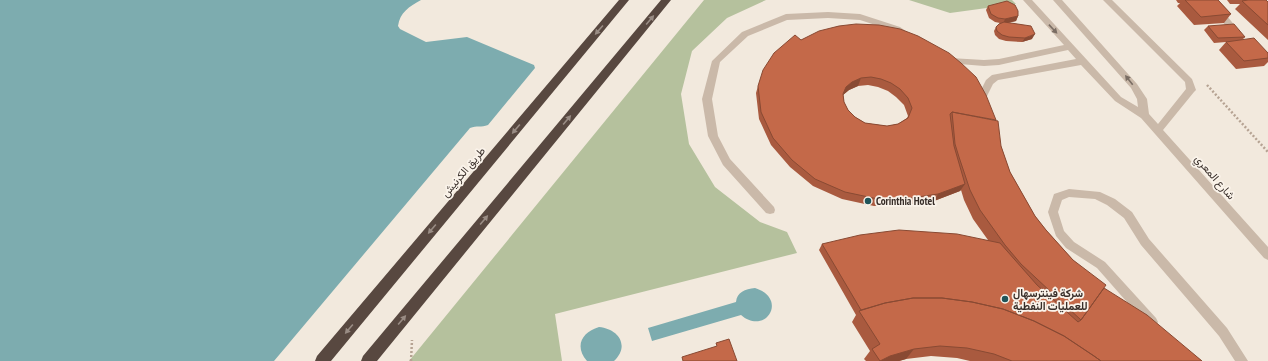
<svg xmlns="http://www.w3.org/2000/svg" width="1268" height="361" font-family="'PT Sans Narrow',Vazirmatn,sans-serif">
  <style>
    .green { fill: #b5c19d }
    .water { fill: #7dacaf }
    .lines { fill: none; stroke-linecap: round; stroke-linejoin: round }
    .path { stroke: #b6a393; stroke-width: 2.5; stroke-dasharray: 2 2; stroke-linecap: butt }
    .minor { fill: #cab9a9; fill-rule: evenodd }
    .highway { fill: #584840; fill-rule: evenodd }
    .wall { fill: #a95a3f; fill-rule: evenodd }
    .shaded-wall { fill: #894a33 }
    .building { fill: #c46949; stroke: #894a33; fill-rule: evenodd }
    .oneway { fill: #998c84 }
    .oneway2 { fill: #7a6d63 }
    .poi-dot { fill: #1f5459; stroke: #faf3ea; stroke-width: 1.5 }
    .labels { text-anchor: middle; stroke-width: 3.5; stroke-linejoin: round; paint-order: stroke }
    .street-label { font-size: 11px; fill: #382e29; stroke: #faf3ea }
    .poi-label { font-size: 11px; font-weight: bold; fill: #382e29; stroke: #faf3ea; text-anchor: start }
  </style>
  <rect width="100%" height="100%" fill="#f2e9dd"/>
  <!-- green -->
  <path class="green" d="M704,0H766L727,18L692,51L681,94L689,144L715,187L760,222L787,232L797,253L555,314L562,361H409Z
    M909,0H1012L1016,4L950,13Z"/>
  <!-- water -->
  <path class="water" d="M0,0H421C409,7 400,12 398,26L400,29L426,42L467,37L534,65L535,68L488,125C481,128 477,125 470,128L274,361H0Z
    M755,288C789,299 765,336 741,315L652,341L648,328L736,302C737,292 745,289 755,288Z
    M599,327C619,329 630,346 614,361H587C574,346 582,332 599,327Z"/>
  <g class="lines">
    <!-- path -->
    <path class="path" d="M1207,85L1268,152
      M411,361L412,340"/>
    <!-- minor -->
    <path class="minor" d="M1023,0H1032L1121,97L1138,107L1137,99L1131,88L1053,0H1062L1137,84L1147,99L1149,114L1158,124L1186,89L1185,82L1103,0H1112L1192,79L1196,90L1194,92L1163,130L1268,247V260L1264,258L1141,118L1115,101L1081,65L998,80L993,84L984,102H978L976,100L986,80L992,75L1076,59L1068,50L999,65L984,66L947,63L946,61L950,58L984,60L999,59L1064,45Z
      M1205,0H1214L1240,32L1241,34L1240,36H1234Z
      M828,12L860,14L900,27L910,34L906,37L894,31L860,20L828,18L787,20L748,36L720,62L712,99L718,136L730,159L774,207L775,210L774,213L770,214L766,213L723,165L708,136L702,99L712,61L742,32L786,14Z
      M1069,189L1100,192L1115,199L1132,212L1149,239L1227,328L1248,361H1235L1219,336L1141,245L1124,218L1107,205L1095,199L1069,197L1062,200L1058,212L1064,231L1074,242L1105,262L1156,318L1158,322L1156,326L1152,327L1148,326L1097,268L1066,248L1056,236L1048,212L1054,194Z"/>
    <!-- highway -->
    <path class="highway" d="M619,0H629L331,361H315L317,356Z
      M661,0H671L377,361H361L363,356Z"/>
  </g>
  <!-- wall -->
  <path class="wall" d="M1176,0H1218L1231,14L1224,23L1194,25L1177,6L1180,3H1178Z
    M1227,0H1266L1268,2V40L1235,9L1240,4H1230Z
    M988,6L1018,16L1016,21L1007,23L1032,39L1022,42L1006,41L999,39L995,35L994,31L996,27L1000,23L995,22L989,18L986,10Z
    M839,26L1001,146L1010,172L1035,216L1046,230L1073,260L1104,288L1202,361H970L957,358L931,356L906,359L899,361H866L864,359L870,351L852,322L856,315L819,250L822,244L988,240L973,219L964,200L961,190L960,191L934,201L907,205L874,206L842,199L813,186L790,167L771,145L759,119L756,93L758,86L801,40ZM868,85L878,87L888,91L896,97L904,105L908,116L907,118L898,124L887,126L865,123L855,117L848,110L844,102L843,95L849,90L858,86Z
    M1208,26L1245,37L1242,40L1268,53V62L1264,66L1236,69L1219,50L1226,42L1214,43L1204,30Z"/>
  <!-- shaded-wall -->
  <path class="shaded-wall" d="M1018,16L1016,21L1003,24L1005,19Z
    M1035,34L1032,39L1022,42L1025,38Z
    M861,78L858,86L849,90L843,95L840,102L846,87L852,82Z
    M965,184L960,191L934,201L938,194Z
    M914,349L906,359L899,361H880L890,356Z"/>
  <!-- building -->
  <path class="building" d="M1185,0H1218L1231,14L1201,17Z
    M1248,0H1266L1268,2V25L1242,1Z
    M1007,1L1015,5L1018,11V16L1005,19L998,18L991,14L988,6Z
    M1004,22L1031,26L1035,34L1025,38L1009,37L1002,35L997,31L996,27L999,24Z
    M856,24L879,25L900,29L918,36L949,53L961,63L976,77L986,95L996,120L952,112L950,114L954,146L965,184L938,194L911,198L878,199L845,192L815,179L792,160L773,138L761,112L758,86L763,70L774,53L795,35L801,40L819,31L839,26ZM871,77L881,79L891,83L900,89L908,98L912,108L908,118L898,124L887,126L865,123L855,117L848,110L844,102L843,94L846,87L852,82L861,78Z
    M1234,24L1245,37L1218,38L1208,26Z
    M1254,38L1268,53V58L1244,61L1226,42Z
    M952,112L998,121L1001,146L1010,172L1035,216L1046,230L1073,260L1106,285L1081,320L1021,264L1005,245L980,210L970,190L959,157L955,144Z
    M899,230L957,234L1000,243L1037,285L1078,322L1081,320L1104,288L1147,315L1202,361H1101L1094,356L1064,336L1034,321L1003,309L972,302L942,298H913L885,303L861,310L822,244L860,235Z
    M913,298H942L972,302L1003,309L1034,321L1064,336L1094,356L1101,361H1012L994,354L967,348L940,346L914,349L890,356L880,361L872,349L880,344L859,311L885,303Z
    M729,339L737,361H683L682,357L717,346L716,343Z"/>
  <!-- one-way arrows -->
  <defs><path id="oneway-solid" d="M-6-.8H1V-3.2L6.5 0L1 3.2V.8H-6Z"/></defs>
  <g class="oneway">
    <use href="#oneway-solid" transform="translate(650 20) rotate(-50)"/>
    <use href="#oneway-solid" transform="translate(599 30) rotate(131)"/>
    <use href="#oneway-solid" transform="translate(567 120) rotate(-50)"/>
    <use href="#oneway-solid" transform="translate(516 129) rotate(130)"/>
    <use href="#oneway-solid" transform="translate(484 220) rotate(-50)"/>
    <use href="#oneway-solid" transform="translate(432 229) rotate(130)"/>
    <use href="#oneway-solid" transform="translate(402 320) rotate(-50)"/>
    <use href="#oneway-solid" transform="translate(349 329) rotate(130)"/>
  </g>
  <g class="oneway2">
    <use href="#oneway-solid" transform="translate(1053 29) rotate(47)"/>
    <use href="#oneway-solid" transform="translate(1129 80) rotate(-128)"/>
  </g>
  <!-- markers -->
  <g class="poi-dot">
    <circle cx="868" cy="201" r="4"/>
    <circle cx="1005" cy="299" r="4"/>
  </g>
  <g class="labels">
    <!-- street labels -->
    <g class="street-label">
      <text transform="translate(463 172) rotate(-50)" y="4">طريق الكرنيش</text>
      <text transform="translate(1215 177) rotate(49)" y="4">شارع المعري</text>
    </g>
    <!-- poi labels -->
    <g class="poi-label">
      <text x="876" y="205">Corinthia Hotel</text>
      <text x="1013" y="297">شركة فينترسهال<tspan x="1013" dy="13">للعمليات النفطية</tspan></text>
    </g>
  </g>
</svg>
